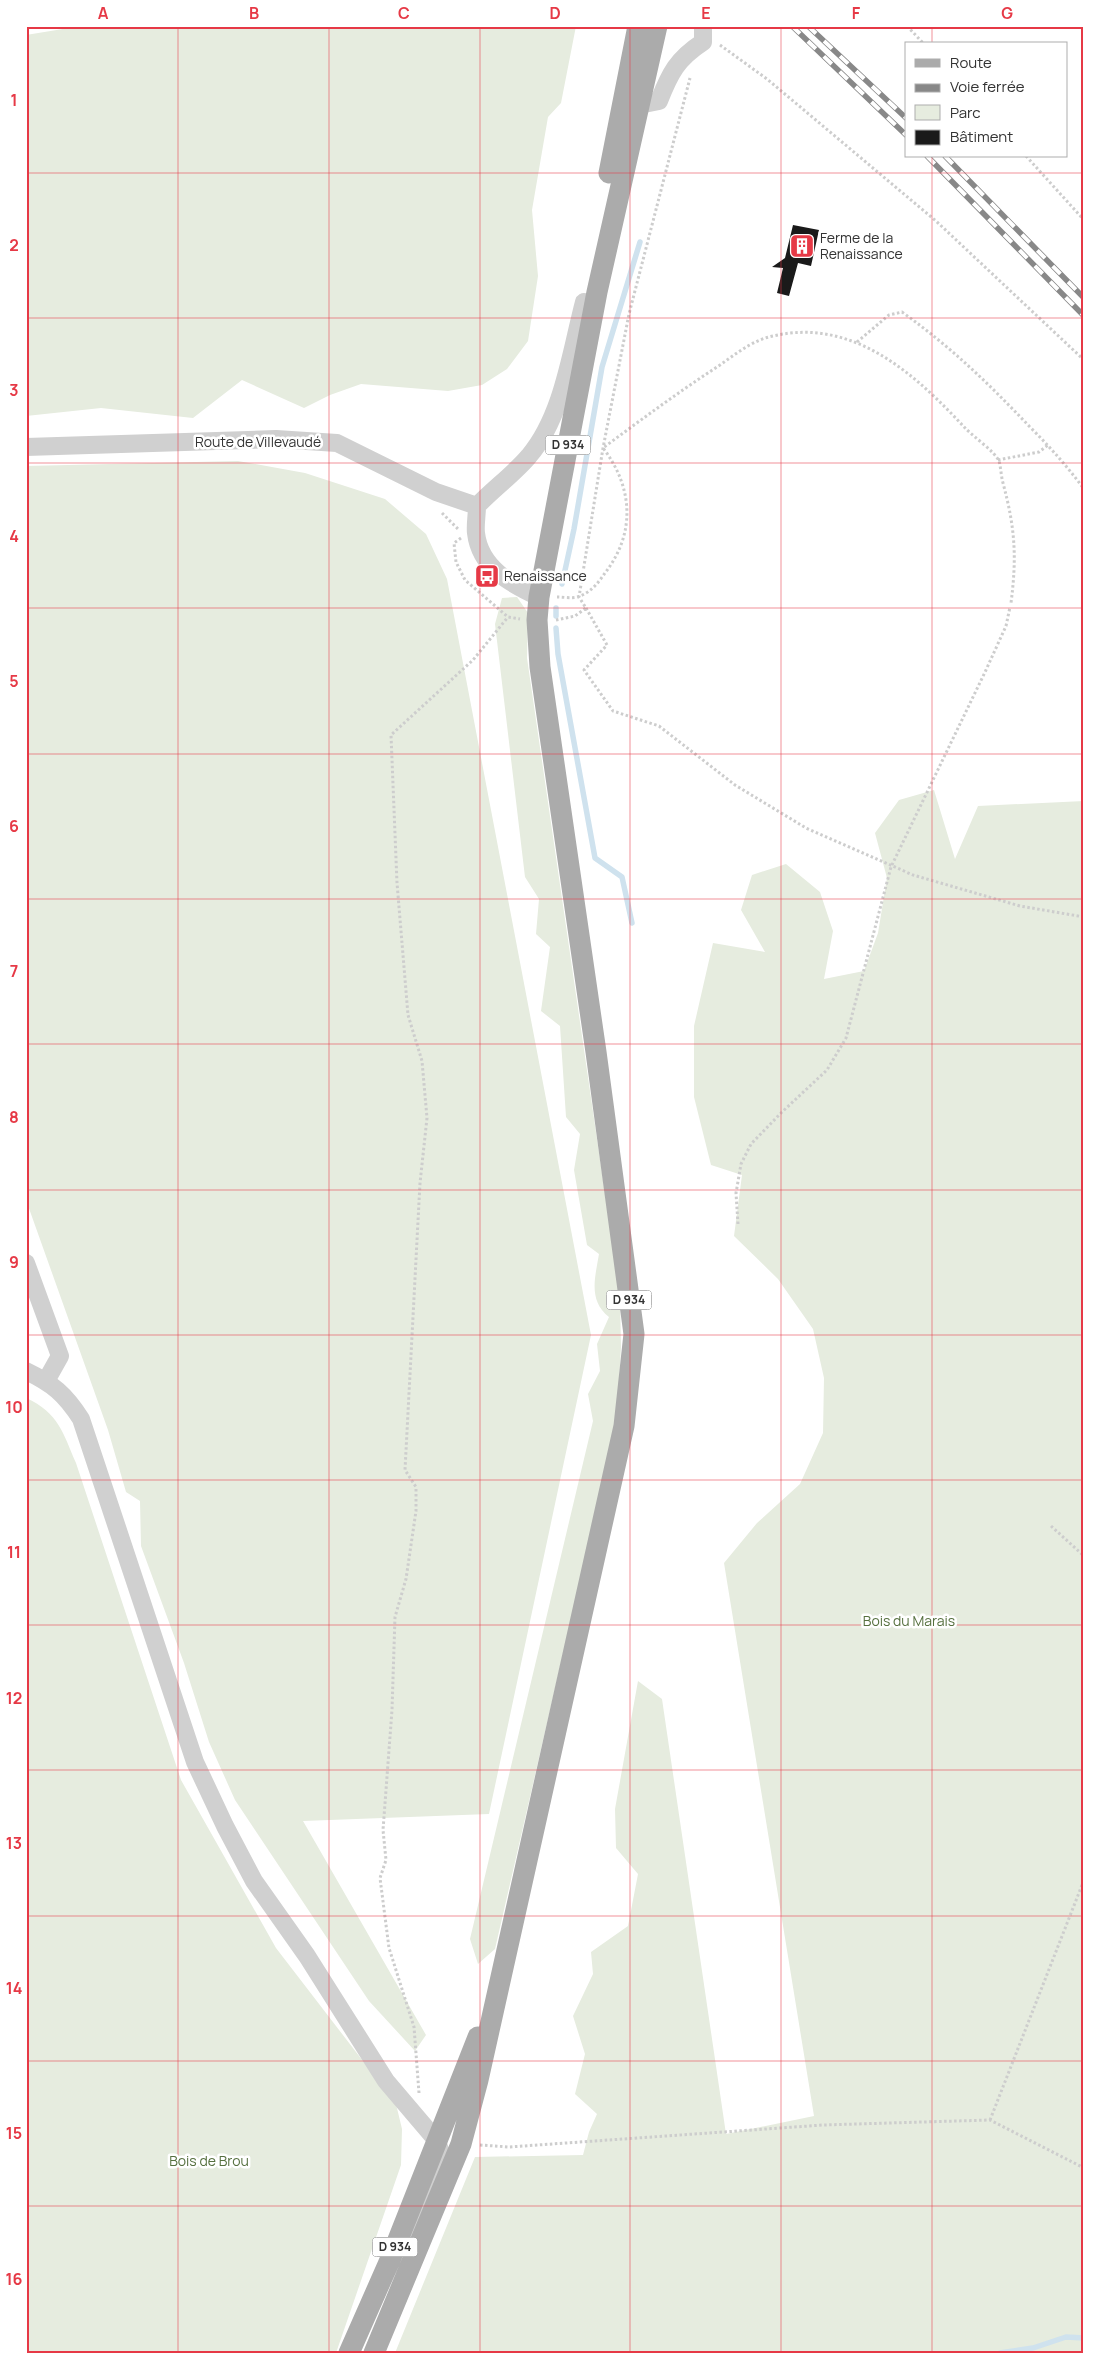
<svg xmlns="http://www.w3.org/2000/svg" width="1110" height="2379" font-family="Manrope,sans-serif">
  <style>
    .green { fill: #e6ecdf }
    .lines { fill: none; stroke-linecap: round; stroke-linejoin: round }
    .stream { stroke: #cfe2ee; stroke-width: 5.5 }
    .building { fill: #1a1a1a }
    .path { stroke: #cdcdcd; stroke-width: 3; stroke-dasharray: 2.5 2.5; stroke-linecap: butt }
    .minor { stroke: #d0d0d0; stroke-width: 18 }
    .major { stroke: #ababab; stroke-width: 21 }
    .rail-casing { stroke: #888; stroke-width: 5.5 }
    .rail { stroke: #fff; stroke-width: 4; stroke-dasharray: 11; stroke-linecap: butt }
    .grid { fill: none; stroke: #e63946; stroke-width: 1; stroke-opacity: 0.55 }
    .labels { text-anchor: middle; stroke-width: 5; stroke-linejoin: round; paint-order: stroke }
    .shield { fill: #fff; stroke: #707070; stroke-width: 1 }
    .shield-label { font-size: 12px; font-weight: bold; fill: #333 }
    .poi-label { font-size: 14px; fill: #333; stroke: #fff; text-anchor: start }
    .street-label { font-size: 14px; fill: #333; stroke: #fff }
    .park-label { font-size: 14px; fill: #56703f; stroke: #fff }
    .neatline { fill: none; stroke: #e63946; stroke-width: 2 }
    .grid-label { font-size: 16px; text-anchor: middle; font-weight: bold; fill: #e63946 }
  </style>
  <rect width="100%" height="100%" fill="#fff"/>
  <!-- green -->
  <path class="green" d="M81,26H576L561,103L548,117L532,210L538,276L528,341L507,369L482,385L448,391L361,384L330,395L304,408L242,380L193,418L101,408L26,416V35Z
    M238,461L305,473L385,499L426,534L447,579L591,1335L489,1814L303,1821L426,2035L415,2051L369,2001L235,1800L209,1742L184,1663L141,1546L140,1501L126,1492L108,1430L26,1200V466Z
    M517,597L528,613L527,658L620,1297L621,1347L617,1419L495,1949L478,1964L470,1939L593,1421L588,1394L600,1371L597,1344L609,1317C588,1300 595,1278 599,1254L587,1245L574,1170L580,1134L566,1117L560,1026L541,1011L550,947L536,934L539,899L525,877L495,624L502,598Z
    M934,790L955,859L978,806L1084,801V2353H395L475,2157L583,2155L589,2132L597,2114L575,2094L585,2054L573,2016L593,1974L591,1952L628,1926L638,1874L616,1848L615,1809L638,1681L662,1699L726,2134L814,2116L724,1563L757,1523L800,1484L823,1433L824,1378L813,1329L778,1279L734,1236L742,1175L711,1165L694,1097V1026L713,943L765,952L741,910L752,875L786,864L820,892L833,931L824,979L864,971L878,933L887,878L875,833L899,800Z
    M26,1398C59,1413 63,1433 76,1463L181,1780L276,1948L396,2104L402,2129L401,2165L336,2353H26Z"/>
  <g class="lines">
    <!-- stream -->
    <path class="stream" d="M562,584L574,529L602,367L640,242
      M556,616V608
      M556,628L558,654L595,858L622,877L632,923
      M1000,2353L1033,2348L1066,2337L1084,2338"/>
  </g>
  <!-- building -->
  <path class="building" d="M793,225L819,230L811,266L798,263L789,296L777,293L783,268L772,267L785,258Z"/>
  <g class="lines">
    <!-- path -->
    <path class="path" d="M907,26L924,44
      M720,45L767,79L936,221L1084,360
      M1026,156L1084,220
      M857,342L889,315L902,312C952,348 987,382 1029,426C1049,446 1067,466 1084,489
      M998,460L1039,452L1048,445
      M442,513L459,530
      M461,538L454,543L456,562L465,580L508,617L520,619
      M557,597C564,597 574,599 580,596C591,592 599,582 605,573C636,533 633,487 603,448C642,419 680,391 720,365C737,353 753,340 773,336C854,317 916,375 966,429C974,437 995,452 999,461C1001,468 1001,476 1003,483C1015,528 1017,556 1011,603
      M586,608L607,645L584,670L613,711L659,726L735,785L806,828L913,875L1020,906L1084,917
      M556,620L575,616L586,608L579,597L603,448L629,314L690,78
      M738,1224L736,1193L741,1164L751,1144L782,1112L827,1070L846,1038L891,867L986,670L1006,626L1010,607
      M1051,1526L1084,1556
      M419,2093L414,2027L389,1948L380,1878L386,1860L383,1830L392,1710L395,1617L406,1579L416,1511V1487L405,1470L420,1183L427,1118L422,1061L408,1015L397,883L391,735L473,660L508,617
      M990,2120L1084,1880
      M480,2145L509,2147L823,2125L990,2120L1084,2168"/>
    <!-- minor -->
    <path class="minor" d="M639,105L659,101C670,73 677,59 703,42V26
      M26,447L276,439L337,443L436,492L477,506
      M539,597C511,584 480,568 476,533C475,525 477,515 477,506C492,490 516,472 529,456C563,416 571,351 584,302
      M26,1263L60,1356L46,1381
      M26,1371C53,1384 65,1394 81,1419L195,1762L225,1826L254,1881L307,1956L386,2081L437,2141L442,2156L415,2228L412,2244"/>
    <!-- major -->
    <path class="major" d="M609,173L638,26
      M349,2353L390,2260L478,2037
      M374,2353L461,2144L478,2080L624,1426L634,1334L596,1052L540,667L537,620L539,597L597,292L657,26"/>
    <defs>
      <path id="rail" d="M792,26L906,135
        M808,26L906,118
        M927,156L1084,316
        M945,156L1084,298"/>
    </defs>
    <!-- rail casing -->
    <use href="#rail" class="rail-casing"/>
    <!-- rail -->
    <use href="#rail" class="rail"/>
  </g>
  <!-- grid -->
  <path class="grid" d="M178,26V2353M329,26V2353M480,26V2353M630,26V2353M781,26V2353M932,26V44M932,156V2353M26,173H1084M26,318H1084M26,463H1084M26,608H1084M26,754H1084M26,899H1084M26,1044H1084M26,1190H1084M26,1335H1084M26,1480H1084M26,1625H1084M26,1770H1084M26,1916H1084M26,2061H1084M26,2206H1084"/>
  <!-- icons -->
  <defs>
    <symbol id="building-square" viewBox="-11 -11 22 22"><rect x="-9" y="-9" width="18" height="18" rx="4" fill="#e63946" stroke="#fff"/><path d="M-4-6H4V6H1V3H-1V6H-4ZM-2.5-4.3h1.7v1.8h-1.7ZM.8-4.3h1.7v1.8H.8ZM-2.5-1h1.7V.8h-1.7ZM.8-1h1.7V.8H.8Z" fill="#fff"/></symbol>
    <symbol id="bus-square" viewBox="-11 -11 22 22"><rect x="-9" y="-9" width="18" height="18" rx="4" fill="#e63946" stroke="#fff"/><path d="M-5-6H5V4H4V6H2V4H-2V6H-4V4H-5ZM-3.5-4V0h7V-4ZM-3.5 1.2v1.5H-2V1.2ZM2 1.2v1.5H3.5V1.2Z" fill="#fff"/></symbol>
  </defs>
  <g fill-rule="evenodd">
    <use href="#building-square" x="788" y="232" width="28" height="28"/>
    <use href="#bus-square" x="473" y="562" width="28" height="28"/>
  </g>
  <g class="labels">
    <!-- shield labels -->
    <g class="shield">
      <rect x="545.5" y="435.5" width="45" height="19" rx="4"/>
      <rect x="606.5" y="1290.5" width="45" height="19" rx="4"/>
      <rect x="372.5" y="2237.5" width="45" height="19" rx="4"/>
    </g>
    <g class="shield-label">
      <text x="568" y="449">D 934</text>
      <text x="629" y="1304">D 934</text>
      <text x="395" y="2251">D 934</text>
    </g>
    <!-- poi labels -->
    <g class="poi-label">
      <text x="820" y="243">Ferme de la<tspan x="820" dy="16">Renaissance</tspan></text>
      <text x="504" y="581">Renaissance</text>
    </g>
    <!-- street labels -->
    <g class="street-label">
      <text x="258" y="447">Route de Villevaudé</text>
    </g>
    <!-- park labels -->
    <g class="park-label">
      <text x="909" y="1626">Bois du Marais</text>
      <text x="209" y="2166">Bois de Brou</text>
    </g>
  </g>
  <!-- border -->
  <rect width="1110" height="2379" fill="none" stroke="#ffffff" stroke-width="55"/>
  <!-- legend -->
  <rect x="905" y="42" width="162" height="115" fill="#ffffff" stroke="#adadad"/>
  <rect x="915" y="59" width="25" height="8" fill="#ababab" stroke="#adadad"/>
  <text x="950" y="68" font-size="15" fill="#333333">Route</text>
  <rect x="915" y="84" width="25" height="8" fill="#888888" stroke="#adadad"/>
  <text x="950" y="92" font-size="15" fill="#333333">Voie ferrée</text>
  <rect x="915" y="105" width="25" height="15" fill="#e6ecdf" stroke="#adadad"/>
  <text x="950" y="118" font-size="15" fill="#333333">Parc</text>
  <rect x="915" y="130" width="25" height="15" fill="#1a1a1a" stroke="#adadad"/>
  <text x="950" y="142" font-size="15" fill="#333333">Bâtiment</text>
  <rect x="28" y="28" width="1054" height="2324" class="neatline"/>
  <g class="grid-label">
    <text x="103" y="19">A</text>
    <text x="254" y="19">B</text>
    <text x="404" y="19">C</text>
    <text x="555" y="19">D</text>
    <text x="706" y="19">E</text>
    <text x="856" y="19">F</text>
    <text x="1007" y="19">G</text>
    <text x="14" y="106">1</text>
    <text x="14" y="251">2</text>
    <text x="14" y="396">3</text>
    <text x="14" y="542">4</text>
    <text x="14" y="687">5</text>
    <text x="14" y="832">6</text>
    <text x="14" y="977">7</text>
    <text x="14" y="1123">8</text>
    <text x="14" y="1268">9</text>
    <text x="14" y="1413">10</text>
    <text x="14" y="1558">11</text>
    <text x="14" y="1704">12</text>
    <text x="14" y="1849">13</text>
    <text x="14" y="1994">14</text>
    <text x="14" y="2139">15</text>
    <text x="14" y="2285">16</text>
  </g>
</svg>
